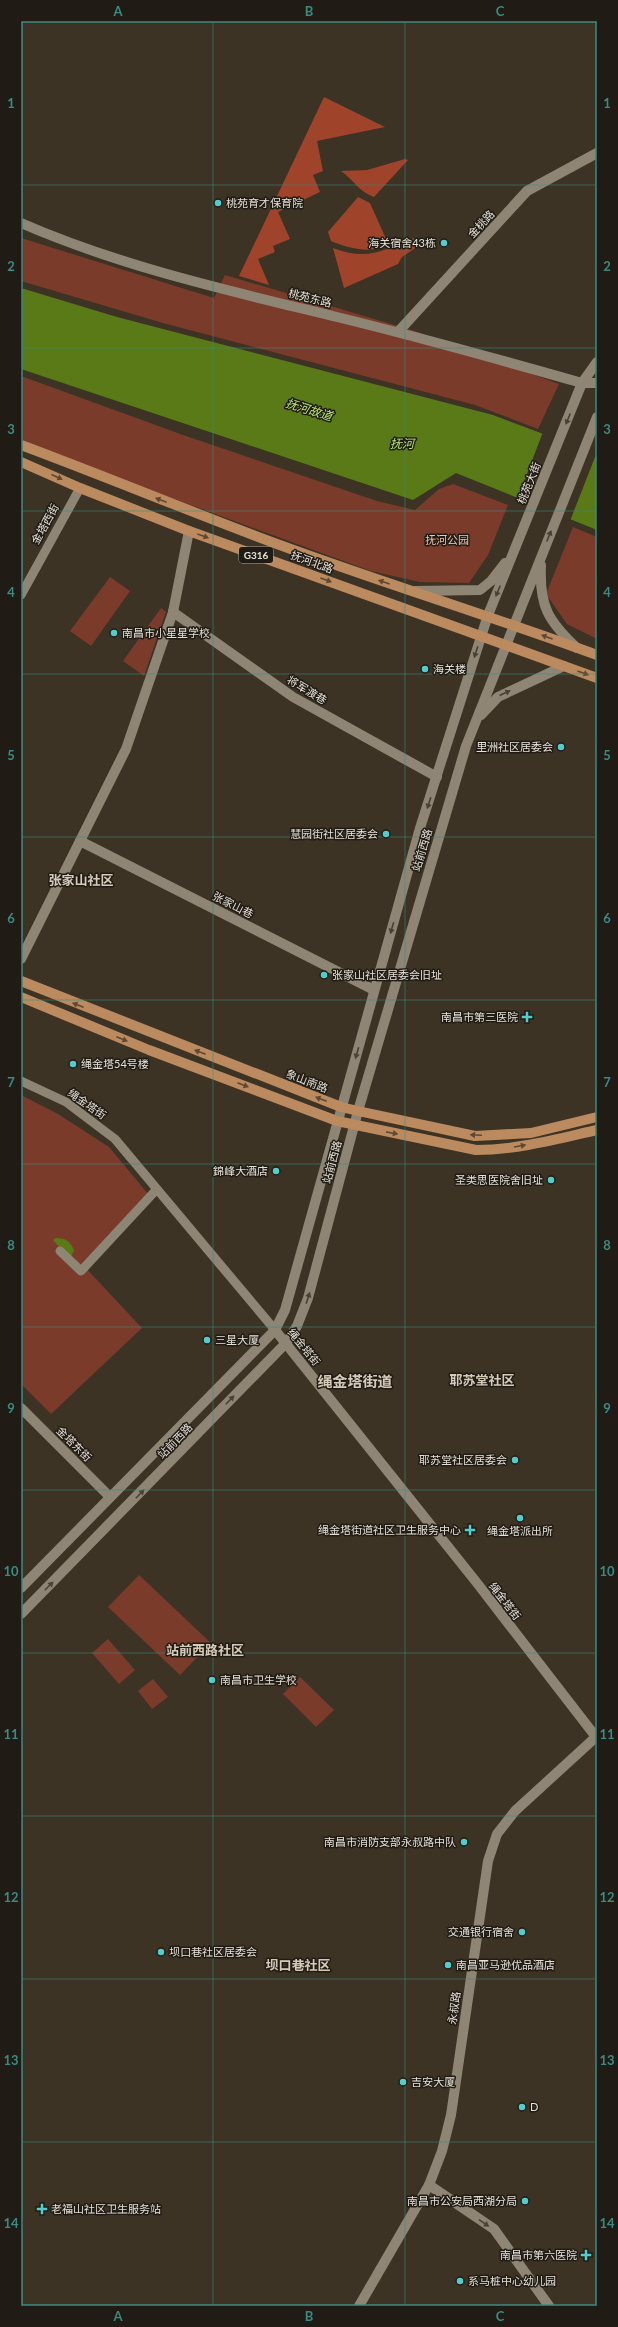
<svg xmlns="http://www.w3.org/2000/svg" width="618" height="2327" font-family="Lato,'Noto Sans SC',sans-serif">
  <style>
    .green { fill: #7b3b2a }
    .forest { fill: #9f432b }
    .water { fill: #597a16 }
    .pier { fill: #3c3324 }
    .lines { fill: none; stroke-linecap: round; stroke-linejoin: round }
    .pedestrian { stroke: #8f8574; stroke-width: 9 }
    .minor { stroke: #8f8574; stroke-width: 10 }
    .tertiary { stroke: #8f8574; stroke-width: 10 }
    .secondary { stroke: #8f8574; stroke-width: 10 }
    .primary { stroke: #bb8a5e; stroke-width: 10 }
    .oneway { fill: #474136 }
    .oneway2 { fill: #5e4832 }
    .grid { fill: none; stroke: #3a8b83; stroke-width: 1; stroke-opacity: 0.55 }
    .poi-dot { fill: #52cdcd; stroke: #201c15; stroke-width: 1.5 }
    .labels { text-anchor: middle; stroke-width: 3; stroke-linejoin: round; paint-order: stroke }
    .shield { fill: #201c15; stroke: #aba59d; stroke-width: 1 }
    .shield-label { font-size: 10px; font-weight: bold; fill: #e6e0d7 }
    .poi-label { font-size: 11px; fill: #e6e0d7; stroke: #201c15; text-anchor: start }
    .street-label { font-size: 11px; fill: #e6e0d7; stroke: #201c15 }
    .park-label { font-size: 11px; fill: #f7c3b4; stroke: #201c15 }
    .water-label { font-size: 12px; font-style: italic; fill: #b8e76e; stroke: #201c15 }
    .quarter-label { font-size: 13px; font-weight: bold; fill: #d6cbb9; stroke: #201c15 }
    .district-label { font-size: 15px; font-weight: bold; fill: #d6cbb9; stroke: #201c15 }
    .neatline { fill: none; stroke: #3a8b83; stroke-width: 1.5 }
    .grid-label { font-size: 13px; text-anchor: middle; font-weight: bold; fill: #3a8b83 }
  </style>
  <rect width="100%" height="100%" fill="#3c3324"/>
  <!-- green -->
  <path class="green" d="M21,238L214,298L225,275L415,331L559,384L538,429L475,405L163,323L21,281Z
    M21,376L183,435L377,501L415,510L439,489L453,484L508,505L488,555L469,583L420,582L371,571L73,462L21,440Z
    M573,527L597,537V639L567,624L546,594Z
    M110,577L130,591L91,646L70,631Z
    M161,608L166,612L144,676L123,661Z
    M21,1095L58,1114L109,1147L149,1195L83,1265L142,1328L51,1414L21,1384Z
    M139,1575L211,1643L180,1675L108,1607Z
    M108,1639L135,1670L119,1684L92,1653Z
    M300,1677L334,1710L316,1727L283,1694Z
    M153,1679L168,1697L152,1709L138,1691Z"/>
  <!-- forest -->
  <path class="forest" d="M324,97L385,127L317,141L323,171L313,175L320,192L278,212L290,239L273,246L275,252L258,259L269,285L239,276Z
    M405,159L408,160L374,197C359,192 354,180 341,171L367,170Z
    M358,197L370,203L387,241C378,257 344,247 331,241L328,232Z
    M414,238L417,247L402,257L398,264L344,288L333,248C368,261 382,251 414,238Z"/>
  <!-- water -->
  <path class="water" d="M21,288L117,317L493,415L597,454V530L456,473L413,500L21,369Z
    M56,1238C66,1238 70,1241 74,1250L70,1259L53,1240Z"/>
  <!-- pier -->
  <path class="pier" d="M543,432L597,452L570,521L517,500Z"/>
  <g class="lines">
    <!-- pedestrian -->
    <path class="pedestrian" d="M21,595L80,488
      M21,1081L66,1102L115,1139L275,1330
      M60,1251L81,1271L157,1189"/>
    <!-- minor -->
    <path class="minor" d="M21,223C122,267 230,291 337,317C419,337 501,360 582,383H597
      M398,332L527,191L597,153
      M173,612L293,697L437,777
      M80,841L374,990
      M21,1408L110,1497
      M429,2185L494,2229L549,2306"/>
    <!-- tertiary -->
    <path class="tertiary" d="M21,959L126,749L173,612L189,531
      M275,1330L477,1583L596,1737
      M359,2306L429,2185L442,2151L451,2115L488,1861L497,1834L515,1811L597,1736"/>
    <!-- secondary -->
    <path class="secondary" d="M541,565C539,606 548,621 577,648
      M415,591L480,590L491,581L505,563
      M481,715L498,697L564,666
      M21,1588L275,1330L285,1310L420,828L488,615L582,383L597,362
      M21,1614L286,1343L297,1326L308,1298L358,1111L466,746L597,417
      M596,1737L597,1739"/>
    <!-- primary -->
    <path class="primary" d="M21,445C107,477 191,512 277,544C383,583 491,616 597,655
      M21,462L80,488L189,531L597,678
      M21,981L341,1107L358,1111L475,1136L531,1133L597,1117
      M21,997L149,1050L337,1121L476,1150C517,1150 557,1139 597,1130"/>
  </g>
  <!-- one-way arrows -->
  <defs><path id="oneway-solid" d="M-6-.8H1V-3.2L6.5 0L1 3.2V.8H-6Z"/></defs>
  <g class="oneway">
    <use href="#oneway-solid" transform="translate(568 419) rotate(112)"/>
    <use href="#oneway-solid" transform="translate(549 536) rotate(-68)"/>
    <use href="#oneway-solid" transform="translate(498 591) rotate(112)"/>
    <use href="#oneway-solid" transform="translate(476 652) rotate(108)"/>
    <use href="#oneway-solid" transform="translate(505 693) rotate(-25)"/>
    <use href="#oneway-solid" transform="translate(429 803) rotate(108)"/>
    <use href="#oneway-solid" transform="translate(392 928) rotate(106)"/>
    <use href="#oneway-solid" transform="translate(357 1053) rotate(106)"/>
    <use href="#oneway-solid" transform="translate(308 1298) rotate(-72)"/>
    <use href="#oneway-solid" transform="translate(230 1400) rotate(-46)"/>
    <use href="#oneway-solid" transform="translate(140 1494) rotate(-46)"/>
    <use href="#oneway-solid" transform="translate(49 1586) rotate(-45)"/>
    <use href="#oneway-solid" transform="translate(484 2223) rotate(34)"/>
  </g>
  <g class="oneway2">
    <use href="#oneway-solid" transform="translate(57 477) rotate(24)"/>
    <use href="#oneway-solid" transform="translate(161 500) rotate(-159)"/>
    <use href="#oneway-solid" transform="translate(203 536) rotate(20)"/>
    <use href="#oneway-solid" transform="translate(326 580) rotate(20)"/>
    <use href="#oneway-solid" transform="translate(384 582) rotate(-161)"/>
    <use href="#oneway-solid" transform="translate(547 637) rotate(-160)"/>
    <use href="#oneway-solid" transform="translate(583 673) rotate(20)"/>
    <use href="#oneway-solid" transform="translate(78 1005) rotate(-159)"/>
    <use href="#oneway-solid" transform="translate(122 1039) rotate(22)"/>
    <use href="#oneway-solid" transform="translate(200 1052) rotate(-159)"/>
    <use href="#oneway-solid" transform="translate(243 1085) rotate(21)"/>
    <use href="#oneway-solid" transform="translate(321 1099) rotate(-159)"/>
    <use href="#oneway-solid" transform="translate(392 1133) rotate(11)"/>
    <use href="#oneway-solid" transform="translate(476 1135) rotate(-177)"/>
    <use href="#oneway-solid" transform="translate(520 1146) rotate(-10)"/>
  </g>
  <!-- grid -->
  <path class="grid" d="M213,21V2306M405,21V2306M21,185H597M21,348H597M21,511H597M21,674H597M21,837H597M21,1000H597M21,1164H597M21,1327H597M21,1490H597M21,1653H597M21,1816H597M21,1979H597M21,2142H597"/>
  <!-- markers -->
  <g class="poi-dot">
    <circle cx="218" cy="203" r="4"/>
    <circle cx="444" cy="243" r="4"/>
    <circle cx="114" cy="633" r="4"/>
    <circle cx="425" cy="669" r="4"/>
    <circle cx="561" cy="747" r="4"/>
    <circle cx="386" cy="834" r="4"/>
    <circle cx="324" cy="975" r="4"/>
    <path d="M525 1011h4v4h4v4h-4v4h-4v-4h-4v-4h4z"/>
    <circle cx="73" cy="1064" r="4"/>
    <circle cx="276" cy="1171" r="4"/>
    <circle cx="551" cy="1180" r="4"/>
    <circle cx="207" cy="1340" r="4"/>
    <circle cx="515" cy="1460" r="4"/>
    <circle cx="520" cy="1518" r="4"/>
    <path d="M468 1524h4v4h4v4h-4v4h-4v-4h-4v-4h4z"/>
    <circle cx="212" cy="1680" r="4"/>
    <circle cx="464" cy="1842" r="4"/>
    <circle cx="522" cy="1932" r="4"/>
    <circle cx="161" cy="1952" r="4"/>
    <circle cx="448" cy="1965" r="4"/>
    <circle cx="403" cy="2082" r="4"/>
    <circle cx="522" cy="2107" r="4"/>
    <circle cx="525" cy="2201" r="4"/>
    <path d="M40 2203h4v4h4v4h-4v4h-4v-4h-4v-4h4z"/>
    <path d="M584 2249h4v4h4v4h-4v4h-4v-4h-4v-4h4z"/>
    <circle cx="460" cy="2281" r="4"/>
  </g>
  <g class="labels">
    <!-- shield labels -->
    <rect class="shield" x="239" y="547" width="34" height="16" rx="3"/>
    <g class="shield-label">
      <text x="256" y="559">G316</text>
    </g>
    <!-- poi labels -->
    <g class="poi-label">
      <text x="226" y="207">桃苑育才保育院</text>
      <text x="436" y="247" text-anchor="end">海关宿舍43栋</text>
      <text x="122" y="637">南昌市小星星学校</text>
      <text x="433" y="673">海关楼</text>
      <text x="553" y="751" text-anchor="end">里洲社区居委会</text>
      <text x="378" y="838" text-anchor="end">慧园街社区居委会</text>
      <text x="332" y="979">张家山社区居委会旧址</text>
      <text x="518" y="1021" text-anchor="end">南昌市第三医院</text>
      <text x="81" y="1068">绳金塔54号楼</text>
      <text x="268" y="1175" text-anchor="end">錦峰大酒店</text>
      <text x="543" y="1184" text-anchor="end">圣类思医院舍旧址</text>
      <text x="215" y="1344">三星大厦</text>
      <text x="507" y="1464" text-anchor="end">耶苏堂社区居委会</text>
      <text x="461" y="1534" text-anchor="end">绳金塔街道社区卫生服务中心</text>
      <text x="520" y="1535" text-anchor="middle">绳金塔派出所</text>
      <text x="220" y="1684">南昌市卫生学校</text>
      <text x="456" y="1846" text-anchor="end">南昌市消防支部永叔路中队</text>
      <text x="514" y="1936" text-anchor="end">交通银行宿舍</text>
      <text x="169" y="1956">坝口巷社区居委会</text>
      <text x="456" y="1969">南昌亚马逊优品酒店</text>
      <text x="411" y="2086">吉安大厦</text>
      <text x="530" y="2111">D</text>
      <text x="517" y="2205" text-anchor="end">南昌市公安局西湖分局</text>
      <text x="51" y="2213">老福山社区卫生服务站</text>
      <text x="577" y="2259" text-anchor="end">南昌市第六医院</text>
      <text x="468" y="2285">系马桩中心幼儿园</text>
    </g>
    <!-- street labels -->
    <g class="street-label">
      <text transform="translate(481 224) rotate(-47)" y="4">金桃路</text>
      <text transform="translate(310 298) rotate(14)" y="4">桃苑东路</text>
      <text transform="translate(529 483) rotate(-68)" y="4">桃苑大街</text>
      <text transform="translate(45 524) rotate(-61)" y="4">金塔西街</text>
      <text transform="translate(312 562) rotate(20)" y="4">抚河北路</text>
      <text transform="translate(307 690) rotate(31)" y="4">将军渡巷</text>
      <text transform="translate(422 850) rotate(-73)" y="4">站前西路</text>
      <text transform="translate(233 905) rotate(27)" y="4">张家山巷</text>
      <text transform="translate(307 1081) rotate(21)" y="4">象山南路</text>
      <text transform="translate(87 1104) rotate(35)" y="4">绳金塔街</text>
      <text transform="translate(332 1162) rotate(-75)" y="4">站前西路</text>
      <text transform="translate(304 1347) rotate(51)" y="4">绳金塔街</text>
      <text transform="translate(175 1441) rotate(-46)" y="4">站前西路</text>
      <text transform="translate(74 1444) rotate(45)" y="4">金塔东街</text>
      <text transform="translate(505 1601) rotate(52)" y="4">绳金塔街</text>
      <text transform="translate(454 2008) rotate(-82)" y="4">永叔路</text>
    </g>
    <!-- park labels -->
    <g class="park-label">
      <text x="447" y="544">抚河公园</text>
    </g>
    <!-- water labels -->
    <g class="water-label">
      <text transform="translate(309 410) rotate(17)" y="4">抚河故道</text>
      <text x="402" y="448">抚河</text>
    </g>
    <!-- quarter labels -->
    <g class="quarter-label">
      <text x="81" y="885">张家山社区</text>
      <text x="482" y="1385">耶苏堂社区</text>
      <text x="205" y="1655">站前西路社区</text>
      <text x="298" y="1970">坝口巷社区</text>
    </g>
    <!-- district labels -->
    <g class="district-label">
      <text x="355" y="1387">绳金塔街道</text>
    </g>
  </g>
  <!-- border -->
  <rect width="618" height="2327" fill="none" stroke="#201c15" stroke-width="44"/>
  <rect x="22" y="22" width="574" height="2283" class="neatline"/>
  <g class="grid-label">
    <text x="118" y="16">A</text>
    <text x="309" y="16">B</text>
    <text x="500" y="16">C</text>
    <text x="11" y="108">1</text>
    <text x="607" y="108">1</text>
    <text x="11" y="271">2</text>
    <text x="607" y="271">2</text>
    <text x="11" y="434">3</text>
    <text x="607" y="434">3</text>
    <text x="11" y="597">4</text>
    <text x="607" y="597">4</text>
    <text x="11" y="760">5</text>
    <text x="607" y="760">5</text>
    <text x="11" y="923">6</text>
    <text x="607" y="923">6</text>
    <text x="11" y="1087">7</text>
    <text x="607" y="1087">7</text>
    <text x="11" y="1250">8</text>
    <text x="607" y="1250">8</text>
    <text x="11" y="1413">9</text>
    <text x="607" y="1413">9</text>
    <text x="11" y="1576">10</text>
    <text x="607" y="1576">10</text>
    <text x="11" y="1739">11</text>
    <text x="607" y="1739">11</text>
    <text x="11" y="1902">12</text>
    <text x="607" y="1902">12</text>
    <text x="11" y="2065">13</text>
    <text x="607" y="2065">13</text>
    <text x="11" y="2228">14</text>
    <text x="607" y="2228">14</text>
    <text x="118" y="2321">A</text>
    <text x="309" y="2321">B</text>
    <text x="500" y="2321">C</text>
  </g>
</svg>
